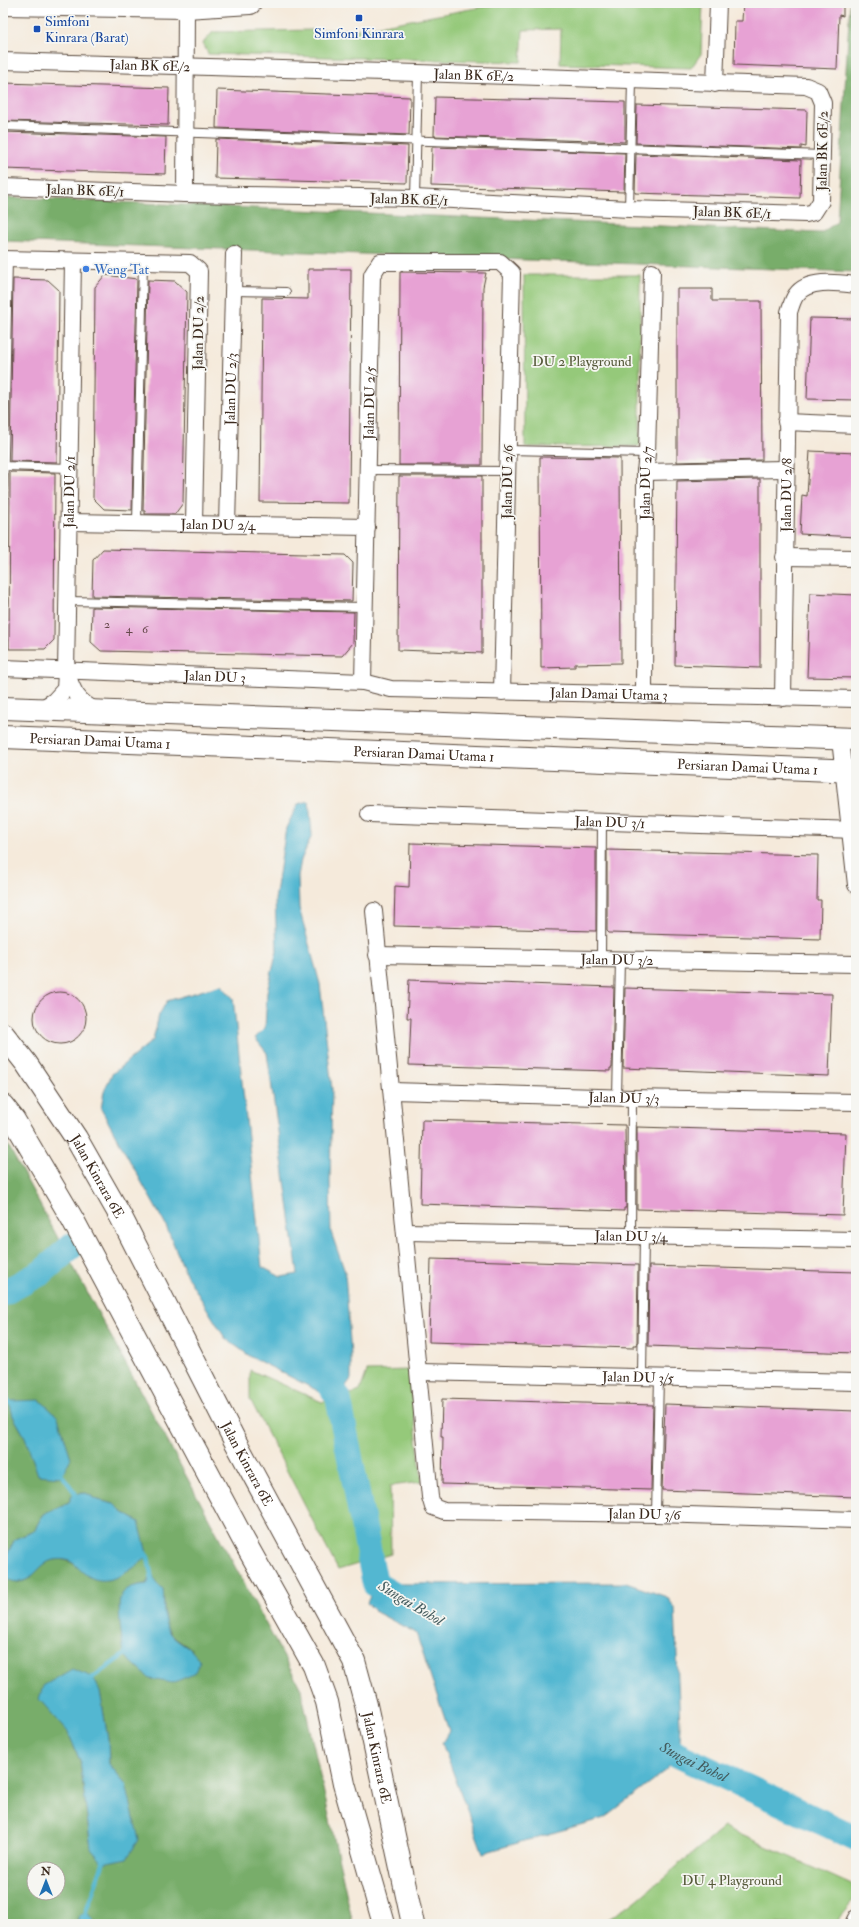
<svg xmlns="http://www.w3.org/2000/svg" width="859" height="1927" font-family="'IM FELL Double Pica',serif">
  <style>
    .green { fill: #95c97a; stroke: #687a4c }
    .forest { fill: #78ad6a; stroke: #5a6c44; fill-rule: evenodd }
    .water { fill: #52b7d1; stroke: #467078 }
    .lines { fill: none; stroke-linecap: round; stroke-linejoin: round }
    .stream { stroke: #52b7d1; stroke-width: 4.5 }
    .river { stroke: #52b7d1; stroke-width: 26 }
    .building { fill: #e7a2d4 }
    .lane-casing { stroke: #57473a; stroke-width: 10 }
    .street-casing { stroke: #57473a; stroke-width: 18 }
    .secondary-casing { stroke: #57473a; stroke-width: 24 }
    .lane { stroke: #fff; stroke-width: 8 }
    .street { stroke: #fff; stroke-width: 16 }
    .secondary { stroke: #fff; stroke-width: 22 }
    .transit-dot { fill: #1a4fb4; stroke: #f6f6f2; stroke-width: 1.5 }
    .shop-dot { fill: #3f7fe0; stroke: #f6f6f2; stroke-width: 1.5 }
    .labels { text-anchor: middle; stroke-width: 3.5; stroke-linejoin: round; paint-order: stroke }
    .number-label { font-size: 12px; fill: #66484c }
    .transit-label { font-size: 14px; fill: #164399; stroke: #f6f6f2; text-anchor: start }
    .street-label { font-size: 14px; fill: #3b2a1e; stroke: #f6f6f2 }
    .shop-label { font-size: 14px; fill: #366cbe; stroke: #f6f6f2; text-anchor: start }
    .park-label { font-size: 14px; fill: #565a3a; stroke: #f6f6f2 }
    .water-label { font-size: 15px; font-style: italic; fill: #435b5d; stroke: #f6f6f2 }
  </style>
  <rect width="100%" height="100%" fill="#f6f6f2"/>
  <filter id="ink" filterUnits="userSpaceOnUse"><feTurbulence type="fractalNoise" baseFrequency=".025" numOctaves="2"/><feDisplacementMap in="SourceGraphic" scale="8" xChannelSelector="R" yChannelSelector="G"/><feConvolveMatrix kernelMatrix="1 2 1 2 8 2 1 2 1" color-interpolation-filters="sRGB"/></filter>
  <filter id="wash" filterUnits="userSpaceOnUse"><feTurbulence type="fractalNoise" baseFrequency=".012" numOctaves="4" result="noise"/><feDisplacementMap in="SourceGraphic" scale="16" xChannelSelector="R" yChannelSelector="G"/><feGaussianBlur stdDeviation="0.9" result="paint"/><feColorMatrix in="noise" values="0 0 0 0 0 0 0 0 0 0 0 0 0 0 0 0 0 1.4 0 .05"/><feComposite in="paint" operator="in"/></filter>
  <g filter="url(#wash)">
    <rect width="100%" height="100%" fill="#f5eadb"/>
    <!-- green -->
    <path class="green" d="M503,3H703L701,54L691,68L560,64L561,29L523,30L521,62L208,54L203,43L213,32L362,29Z
      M524,275H640V446L525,447Z
      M250,1370L322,1402L360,1391L367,1371L409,1370L422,1482L390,1486L391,1554L338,1570L250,1399Z
      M724,1827L856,1887V1897L833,1924H599L632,1904Z"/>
    <!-- forest -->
    <path class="forest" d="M850,3H856V272L3,241V197L821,233L837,222Z
      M3,1136L301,1689L353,1924H96L95,1920L78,1917V1924H3V1578C8,1579 14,1582 19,1582C32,1581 37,1567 46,1562C63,1554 78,1565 88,1576L139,1522L122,1512L114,1504L98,1500L86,1493L73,1494L69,1502L43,1514L34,1531L15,1539L3,1562ZM13,1416L58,1417L25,1437ZM157,1583L163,1589L165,1624L172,1636L192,1650L119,1602C124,1585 141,1584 157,1583ZM100,1691L108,1739L109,1764L126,1784L91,1849L80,1761L68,1732ZM34,1869H58V1893H34Z"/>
    <!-- water -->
    <path class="water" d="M309,801L312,835L301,860L298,876L299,908L320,984L332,1089L330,1181L331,1232L345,1272L351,1355V1379L338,1397L324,1394L251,1357L225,1338L187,1276L166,1226L101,1109L104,1091L112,1074L153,1040L159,1015L167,1001L221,985L233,998L262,1267L281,1277L298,1274L267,1053L255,1038L265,1028L267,992L277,951L275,900L286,828L298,804Z
      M40,1400L58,1417L71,1458L61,1477L38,1475L25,1437L13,1416L9,1401Z
      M86,1493L98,1500L114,1504L122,1512L139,1522L148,1557C132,1569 109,1589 88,1576C75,1568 75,1557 54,1560C39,1562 34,1582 18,1582C13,1582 8,1579 3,1578V1562L15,1539L34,1531L43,1514L69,1502L73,1494Z
      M152,1574L157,1583L163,1589C165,1603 161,1626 173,1637C184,1647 190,1646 200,1661L194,1674L172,1683L150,1679L124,1655C123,1643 115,1602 122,1594C128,1586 138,1585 147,1584Z
      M626,1583L667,1597L675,1608L680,1727L678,1755L662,1774L604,1818L483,1853L442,1743L449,1731L416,1633L376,1612L367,1603L375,1584Z
      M72,1669L93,1677L100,1691L108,1739L109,1764L126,1784L139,1840L127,1858L103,1863L91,1849L80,1761L68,1732L39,1699L43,1686Z
      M86,1911L96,1924H78V1917Z"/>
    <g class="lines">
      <!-- stream -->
      <path class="stream" d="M3,1397L13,1405
        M59,1471L78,1497
        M145,1553L148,1557L152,1580
        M90,1682L93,1677L124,1655L128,1650
        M86,1924V1911L103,1863V1857"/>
      <!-- river -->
      <g class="river">
        <path d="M3,1293L41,1273L72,1246"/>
        <path d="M319,1367L338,1397L375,1584L405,1601"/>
        <path id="s1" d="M647,1737L678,1755L856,1838"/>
      </g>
    </g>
    <g id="blocks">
      <!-- building -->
      <path class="building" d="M743,3H843V16L839,15L837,69L734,65L735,21H742Z
        M3,83L169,88L168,125L3,121Z
        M217,90L410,97L409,135L216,128Z
        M435,97L625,102V142L434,136Z
        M637,105L807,110L806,147L801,146V149L636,143Z
        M3,132L166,137L165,174L3,169Z
        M216,139L408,146L407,183L215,178Z
        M432,147L625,153L624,192L431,186Z
        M636,154L801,160L800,198L635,193Z
        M308,269H351L349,503L260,502L262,298L308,299Z
        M400,272L486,273L483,287L482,465H399Z
        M105,275L137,279L132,510L104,509L93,498L95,287Z
        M13,279L48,280L59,290L57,462L10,461Z
        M148,280L175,281L187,292L183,503L175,514H145V511H143Z
        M677,289H712V301H761L762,460L677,462Z
        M810,318L856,319V400L807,399Z
        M810,451L856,453V537L800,534L802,495L807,496Z
        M540,457L620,458L621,663L575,664V667L541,668Z
        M10,472L55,473L54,640L45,649H9Z
        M399,476H482V653L398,650Z
        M760,479V668L675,665L677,481Z
        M103,549L345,555L353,563L352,601L92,596L93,560Z
        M810,593L856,595V678L807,677Z
        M92,607L354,612L353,643L342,656L101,651L91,642Z
        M410,843L596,848V931L394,926L395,886L409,887Z
        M607,850L818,855L817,900H821L820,939L609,933L607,931Z
        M409,980L614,987L612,1068H610V1071L409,1065L411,1018H407Z
        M625,988L832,994L829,1076L623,1068Z
        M34 1018a26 26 0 1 1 52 0a26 26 0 1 1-52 0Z
        M422,1120L625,1125L626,1208H624V1211L420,1204Z
        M637,1127L846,1133L843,1215L637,1209Z
        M431,1259L638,1265L637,1345H633V1348L429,1342Z
        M649,1266L856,1272V1353L648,1346Z
        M442,1399L653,1405L651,1490L442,1484L443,1437H441Z
        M665,1404L856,1411V1497L662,1490Z"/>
    </g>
  </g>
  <g filter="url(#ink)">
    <use href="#blocks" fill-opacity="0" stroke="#57473a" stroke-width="1"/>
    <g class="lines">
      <defs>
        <path id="lane" d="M3,126L823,155
          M415,198L418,73
          M629,209L632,81
          M233,291L286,292
          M508,450L647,453
          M3,466L70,468
          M368,470L507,471
          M3,502L8,259
          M137,522L143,262
          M68,601L365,607
          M601,959L602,821
          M617,1097L620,960
          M631,1236L632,1098
          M642,1376L644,1236
          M656,1514L659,1376"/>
        <g id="street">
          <path id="s2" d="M3,61L418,73L806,86L818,91L823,103L821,201L814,212L806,214L629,209L415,198L185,194L3,187"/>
          <path d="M715,84L718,3"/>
          <path d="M185,194L186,7"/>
          <path d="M3,259L190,263L199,271L194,524"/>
          <path d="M786,422L856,425"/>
          <path d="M645,472L785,469"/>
          <path id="s3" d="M69,522L367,527"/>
          <path id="s4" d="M227,525L234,254"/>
          <path d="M784,557L856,558"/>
          <path id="s5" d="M3,668L363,682L391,689L856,699"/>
          <path d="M67,673C73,693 78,702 97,711"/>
          <path id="s6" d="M363,682L372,275L380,262H500L512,273L502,692"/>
          <path id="s7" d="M644,695L645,472L647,453L652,272"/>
          <path id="s8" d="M783,698L789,312C791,306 793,299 796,295C808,278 839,283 856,285"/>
          <path id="s9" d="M39,710L54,701L65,689L66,672L73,261"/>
          <path d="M840,739L856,885"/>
          <path id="s10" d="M369,814L856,830"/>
          <path id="s11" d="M374,911L430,1497L433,1507L444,1511L656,1514L856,1520"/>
          <path id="s12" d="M377,955L856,964"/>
          <path id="s13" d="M392,1091L632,1098L856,1102"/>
          <path id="s14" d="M406,1232L856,1240"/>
          <path id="s15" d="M420,1372L856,1382"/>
          <path d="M853,1924L856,1918"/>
        </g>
        <g id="secondary">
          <path d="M3,4L186,7L250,3"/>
          <path d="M3,708L856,739"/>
          <path id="s16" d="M3,737L856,771"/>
          <path id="s17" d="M3,1034L26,1063L76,1138L121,1217L234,1439L354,1661L366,1705L413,1924"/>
          <path d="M3,1106L14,1120L73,1220L244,1541L314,1666L327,1702L344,1784L384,1924"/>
        </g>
      </defs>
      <!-- lane casing -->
      <use href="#lane" class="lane-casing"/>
      <!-- street casing -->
      <use href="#street" class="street-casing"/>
      <!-- secondary casing -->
      <use href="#secondary" class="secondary-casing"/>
      <!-- lane -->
      <use href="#lane" class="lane"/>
      <!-- street -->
      <use href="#street" class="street"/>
      <!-- secondary -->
      <use href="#secondary" class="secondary"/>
    </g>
  </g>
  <!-- markers -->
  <g class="transit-dot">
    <rect x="355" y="14" width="8" height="8" rx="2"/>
    <rect x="33" y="25" width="8" height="8" rx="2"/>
  </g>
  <circle class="shop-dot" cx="86" cy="269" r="4"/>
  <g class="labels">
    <!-- number labels -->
    <g class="number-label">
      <text x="107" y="628">2</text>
      <text x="129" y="633">4</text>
      <text x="145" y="633">6</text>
    </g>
    <!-- transit labels -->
    <g class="transit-label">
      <text x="45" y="26">Simfoni<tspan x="45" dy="16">Kinrara (Barat)</tspan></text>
      <text x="359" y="38" text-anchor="middle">Simfoni Kinrara</text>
    </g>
    <!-- street labels -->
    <g class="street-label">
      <text dy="5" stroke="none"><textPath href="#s2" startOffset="147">Jalan BK 6E/2</textPath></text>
      <text dy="5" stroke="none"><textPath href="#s2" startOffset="471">Jalan BK 6E/2</textPath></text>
      <text transform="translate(822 151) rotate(-89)" y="5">Jalan BK 6E/2</text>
      <text transform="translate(85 190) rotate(2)" y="5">Jalan BK 6E/1</text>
      <text transform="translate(409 199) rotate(2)" y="5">Jalan BK 6E/1</text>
      <text transform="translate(732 212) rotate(2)" y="5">Jalan BK 6E/1</text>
      <text transform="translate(198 333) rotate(-89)" y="5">Jalan DU 2/2</text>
      <text dy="5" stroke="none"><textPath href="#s4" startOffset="136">Jalan DU 2/3</textPath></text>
      <text dy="5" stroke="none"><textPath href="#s6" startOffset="279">Jalan DU 2/5</textPath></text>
      <text transform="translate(507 482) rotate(-89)" y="5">Jalan DU 2/6</text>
      <text dy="5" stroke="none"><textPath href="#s7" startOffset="212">Jalan DU 2/7</textPath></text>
      <text dy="5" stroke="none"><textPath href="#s9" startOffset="231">Jalan DU 2/1</textPath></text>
      <text dy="5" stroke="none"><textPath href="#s8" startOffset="203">Jalan DU 2/8</textPath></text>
      <text dy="5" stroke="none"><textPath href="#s3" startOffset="149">Jalan DU 2/4</textPath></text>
      <text dy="5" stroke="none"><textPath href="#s5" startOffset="212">Jalan DU 3</textPath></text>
      <text dy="5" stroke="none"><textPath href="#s5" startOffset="607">Jalan Damai Utama 3</textPath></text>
      <text dy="5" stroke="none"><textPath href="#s16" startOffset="97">Persiaran Damai Utama 1</textPath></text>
      <text dy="5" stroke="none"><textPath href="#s16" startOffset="421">Persiaran Damai Utama 1</textPath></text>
      <text dy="5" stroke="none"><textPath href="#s16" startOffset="745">Persiaran Damai Utama 1</textPath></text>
      <text dy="5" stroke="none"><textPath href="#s10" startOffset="241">Jalan DU 3/1</textPath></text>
      <text dy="5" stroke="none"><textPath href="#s12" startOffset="240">Jalan DU 3/2</textPath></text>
      <text dy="5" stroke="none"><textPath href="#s13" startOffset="232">Jalan DU 3/3</textPath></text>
      <text dy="5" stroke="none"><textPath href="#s17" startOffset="171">Jalan Kinrara 6E</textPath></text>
      <text dy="5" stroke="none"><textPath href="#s14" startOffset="225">Jalan DU 3/4</textPath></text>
      <text dy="5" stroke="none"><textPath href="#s15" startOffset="218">Jalan DU 3/5</textPath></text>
      <text dy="5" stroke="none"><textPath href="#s17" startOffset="495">Jalan Kinrara 6E</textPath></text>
      <text dy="5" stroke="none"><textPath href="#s11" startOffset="811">Jalan DU 3/6</textPath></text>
      <text dy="5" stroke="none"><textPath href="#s17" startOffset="819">Jalan Kinrara 6E</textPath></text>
    </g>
    <!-- shop labels -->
    <g class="shop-label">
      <text x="94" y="274">Weng Tat</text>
    </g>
    <!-- park labels -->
    <g class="park-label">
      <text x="582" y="366">DU 2 Playground</text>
      <text x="732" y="1885">DU 4 Playground</text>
    </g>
    <!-- water labels -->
    <g class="water-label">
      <text transform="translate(411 1603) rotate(31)" y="5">Sungai Bohol</text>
      <text dy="5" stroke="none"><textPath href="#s1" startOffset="53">Sungai Bohol</textPath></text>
    </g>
  </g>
  <!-- margin -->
  <rect width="859" height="1927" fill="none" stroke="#f6f6f2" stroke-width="16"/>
  <!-- north arrow -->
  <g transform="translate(46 1881)"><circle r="19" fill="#f6f6f2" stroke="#aba49d"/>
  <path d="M0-3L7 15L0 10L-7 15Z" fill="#1f6fb2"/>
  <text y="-6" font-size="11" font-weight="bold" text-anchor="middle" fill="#3b2a1e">N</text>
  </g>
</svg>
